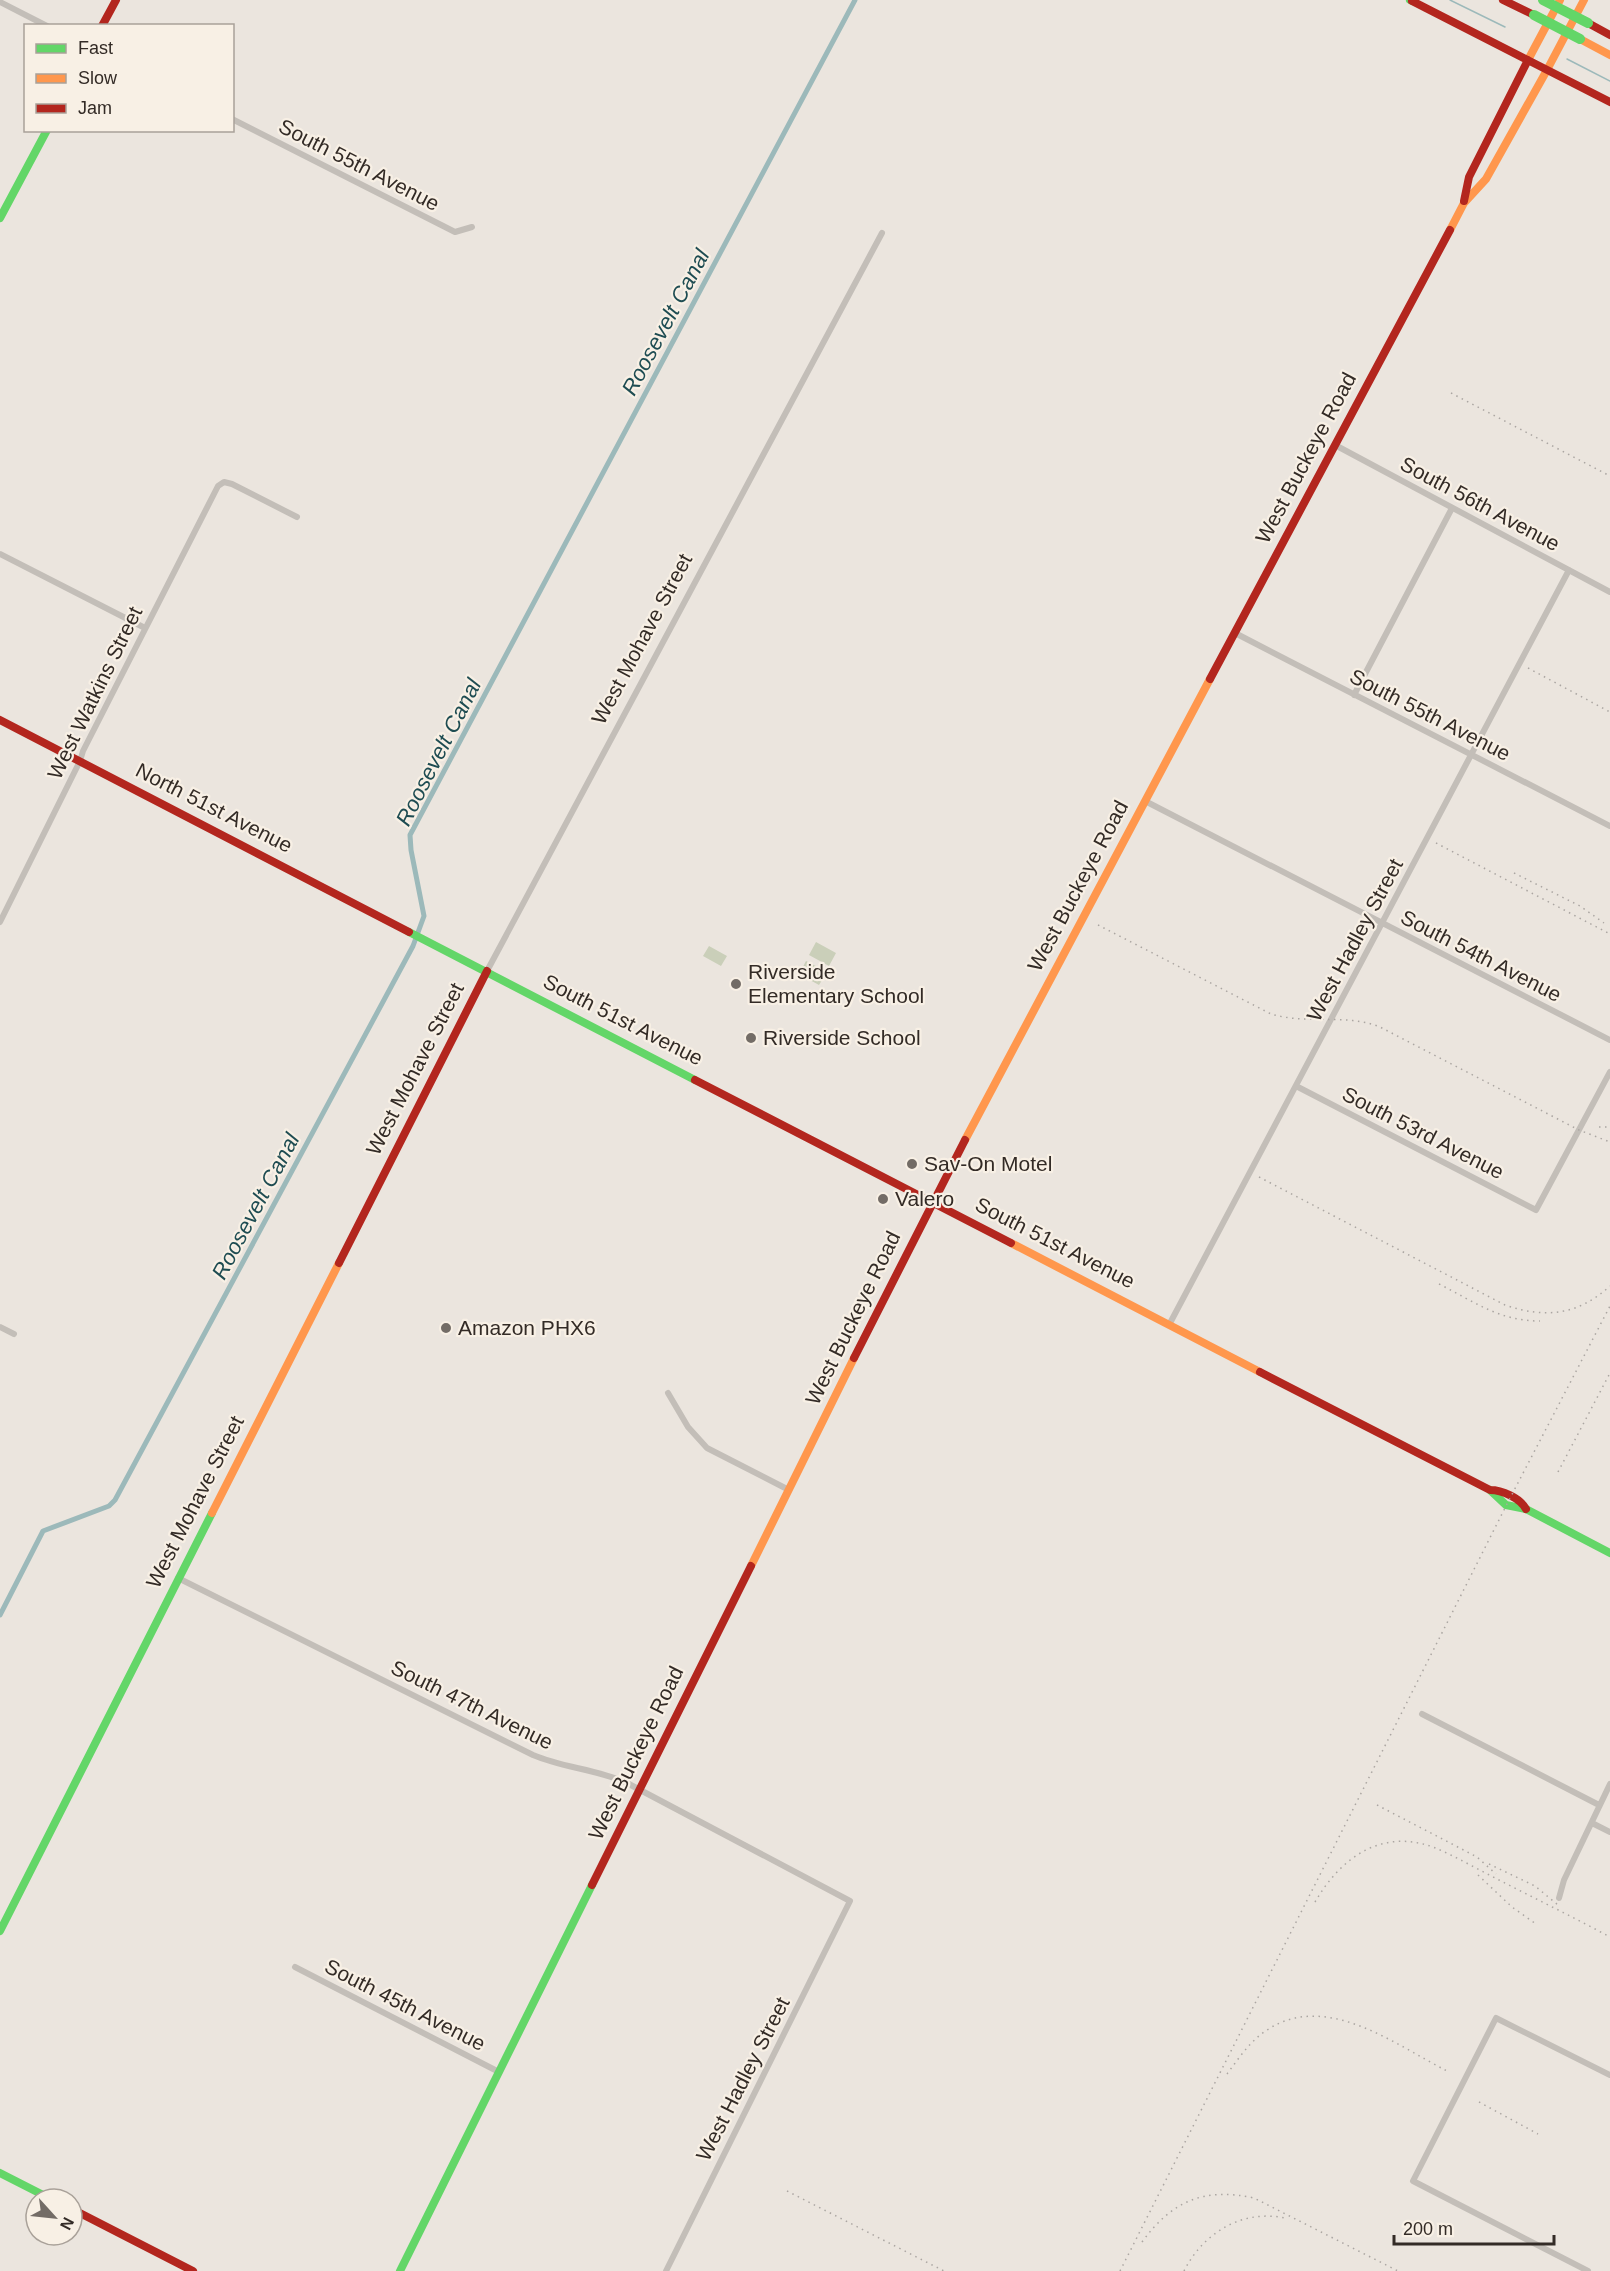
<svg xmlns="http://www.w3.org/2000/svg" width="1610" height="2271" font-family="Helvetica,sans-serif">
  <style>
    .pitch { fill: #cacfb9 }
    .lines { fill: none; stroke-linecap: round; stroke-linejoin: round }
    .stream { stroke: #9cb9ba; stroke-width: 1.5 }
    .canal { stroke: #9cb9ba; stroke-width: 5 }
    .street { stroke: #c3beb8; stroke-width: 6 }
    .fast { stroke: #63d668; stroke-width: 8 }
    .slow { stroke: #ff974d; stroke-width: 8 }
    .jam { stroke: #b3261e; stroke-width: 8 }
    .rail { stroke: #aba6a2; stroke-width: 1.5; stroke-dasharray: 1.5 4.5; stroke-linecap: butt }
    .fast-bridge { stroke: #63d668; stroke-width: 10 }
    .poi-dot { fill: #736c66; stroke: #f8f0e5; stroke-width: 2 }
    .labels { text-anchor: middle; stroke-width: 4.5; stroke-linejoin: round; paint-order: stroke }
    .street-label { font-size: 21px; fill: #332b26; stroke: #f8f0e5 }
    .poi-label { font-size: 21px; fill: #332b26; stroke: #f8f0e5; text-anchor: start }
    .water-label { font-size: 22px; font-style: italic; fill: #1e4c52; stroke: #f8f0e5 }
  </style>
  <rect width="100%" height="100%" fill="#ebe5de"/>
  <!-- pitch -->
  <path class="pitch" d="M816,942L836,953L829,966L809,955Z
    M709,946L727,956L721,966L703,956Z
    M806,961L827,972L819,985L799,974Z"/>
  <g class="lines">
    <!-- stream -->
    <path class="stream" d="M1450,0L1505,27
      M1567,59L1610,81"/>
    <!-- canal -->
    <path class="canal" d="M0,1615L43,1531L109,1506L115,1500L413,946L424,916L411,850L410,835L855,0"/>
    <!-- street -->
    <path class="street" d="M0,2L47,26
      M232,119L455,232L472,227
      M1335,445L1610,592
      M0,554L145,628
      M1235,633L1610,826
      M1354,695L1452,508
      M1145,801L1610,1040
      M0,922L80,761L83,751L218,486L224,482L232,484L297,517
      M487,971L882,233
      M1296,1086L1536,1210L1610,1072
      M1169,1325L1569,570
      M0,1327L14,1334
      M668,1393L688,1427L707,1448L789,1490
      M178,1578L533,1755C563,1768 597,1769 627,1783L850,1901L666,2271
      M1422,1714L1599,1805
      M1592,1823L1610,1832
      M1559,1898L1564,1880L1610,1784
      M295,1967L499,2072
      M1588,2271L1413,2181L1496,2018L1610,2075"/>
    <!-- fast -->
    <path class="fast" d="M1410,0L1412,1
      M0,218L47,130
      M409,932L695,1080
      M1490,1490L1506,1505L1526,1509L1610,1553
      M0,1931L212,1513
      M0,2173L51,2199
      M400,2271L592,1885"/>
    <!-- slow -->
    <path class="slow" d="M1580,39L1610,55
      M1528,60L1560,0
      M1547,70L1584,0
      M1450,230L1464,203L1486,179L1547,70
      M965,1140L1210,679
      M1011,1243L1260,1372
      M212,1513L339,1263
      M751,1566L854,1358"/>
    <!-- jam -->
    <path class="jam" d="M1503,0L1534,15
      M1412,1L1610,102
      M1588,23L1610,35
      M102,26L116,0
      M1464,201L1469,177L1528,60
      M1210,679L1450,230
      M0,720L409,932
      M695,1080L1011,1243
      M339,1263L487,971
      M854,1358L965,1140
      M1260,1372L1490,1490C1502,1490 1520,1498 1526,1509
      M592,1885L751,1566
      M72,2209L193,2271"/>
    <!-- rail -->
    <path class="rail" d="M1451,393L1610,476
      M1528,668L1610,712
      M1436,843L1610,934
      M1514,873L1580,906L1604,923
      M1098,925L1271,1014C1307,1025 1345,1013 1380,1027L1579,1130L1610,1142
      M1599,1127H1610
      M1259,1177L1505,1305C1546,1319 1578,1315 1610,1286
      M1439,1284C1475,1302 1499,1321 1540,1321
      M1558,1472L1610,1373
      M1377,1805L1477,1857L1496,1874
      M1489,1864L1535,1886L1558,1905
      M1478,1875L1512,1907L1536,1924
      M1315,1902C1340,1859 1380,1828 1433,1847C1455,1856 1477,1869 1499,1880C1536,1899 1573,1917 1610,1937
      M1227,2074C1239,2058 1250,2041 1267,2030C1326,1991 1394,2044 1447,2071
      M1479,2102L1538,2134
      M787,2191L944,2271
      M1142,2242C1172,2201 1204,2187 1254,2198L1398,2271
      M1120,2271L1507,1504L1610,1306
      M1184,2271C1203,2233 1242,2209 1285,2218"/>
    <!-- fast-bridge -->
    <path class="fast-bridge" d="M1543,0L1588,23
      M1534,15L1580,39"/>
  </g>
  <!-- markers -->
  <g class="poi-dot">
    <circle cx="736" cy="984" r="6"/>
    <circle cx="751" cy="1038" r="6"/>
    <circle cx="912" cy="1164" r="6"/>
    <circle cx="883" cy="1199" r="6"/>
    <circle cx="446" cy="1328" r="6"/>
  </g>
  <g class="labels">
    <!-- street labels -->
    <g class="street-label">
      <text transform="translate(359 165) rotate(27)" y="7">South 55th Avenue</text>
      <text transform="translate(1306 458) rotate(-62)" y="7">West Buckeye Road</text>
      <text transform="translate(1480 504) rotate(28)" y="7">South 56th Avenue</text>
      <text transform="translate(642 639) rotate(-62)" y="7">West Mohave Street</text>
      <text transform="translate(95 693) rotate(-64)" y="7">West Watkins Street</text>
      <text transform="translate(1430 715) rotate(27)" y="7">South 55th Avenue</text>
      <text transform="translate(214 808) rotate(27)" y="7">North 51st Avenue</text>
      <text transform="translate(1078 886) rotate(-62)" y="7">West Buckeye Road</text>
      <text transform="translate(1355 940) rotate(-62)" y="7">West Hadley Street</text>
      <text transform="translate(1481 956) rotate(27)" y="7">South 54th Avenue</text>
      <text transform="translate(623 1020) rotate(27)" y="7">South 51st Avenue</text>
      <text transform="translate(415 1069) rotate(-63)" y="7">West Mohave Street</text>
      <text transform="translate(1423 1133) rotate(27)" y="7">South 53rd Avenue</text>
      <text transform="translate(1055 1243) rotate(27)" y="7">South 51st Avenue</text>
      <text transform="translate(853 1318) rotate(-64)" y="7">West Buckeye Road</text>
      <text transform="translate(195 1502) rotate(-63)" y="7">West Mohave Street</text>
      <text transform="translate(472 1705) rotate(26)" y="7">South 47th Avenue</text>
      <text transform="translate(636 1753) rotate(-64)" y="7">West Buckeye Road</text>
      <text transform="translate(405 2005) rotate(27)" y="7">South 45th Avenue</text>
      <text transform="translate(743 2079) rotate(-63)" y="7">West Hadley Street</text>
    </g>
    <!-- poi labels -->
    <g class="poi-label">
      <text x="748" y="979">Riverside<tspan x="748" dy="24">Elementary School</tspan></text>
      <text x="763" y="1045">Riverside School</text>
      <text x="924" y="1171">Sav-On Motel</text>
      <text x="895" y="1206">Valero</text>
      <text x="458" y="1335">Amazon PHX6</text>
    </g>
    <!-- water labels -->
    <g class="water-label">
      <text transform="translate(665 322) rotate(-62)" y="8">Roosevelt Canal</text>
      <text transform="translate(438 752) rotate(-63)" y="8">Roosevelt Canal</text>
      <text transform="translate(255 1206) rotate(-62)" y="8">Roosevelt Canal</text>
    </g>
  </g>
  <!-- legend -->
  <rect x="24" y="24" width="210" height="108" fill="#f8f0e5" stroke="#a9a199" stroke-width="1.5"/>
  <rect x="36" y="44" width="30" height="9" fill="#63d668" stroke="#a9a199" stroke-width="1.5"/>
  <text x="78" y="54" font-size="18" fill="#332b26">Fast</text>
  <rect x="36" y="74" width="30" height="9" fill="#ff974d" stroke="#a9a199" stroke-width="1.5"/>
  <text x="78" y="84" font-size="18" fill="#332b26">Slow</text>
  <rect x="36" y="104" width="30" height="9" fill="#b3261e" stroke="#a9a199" stroke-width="1.5"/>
  <text x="78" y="114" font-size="18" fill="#332b26">Jam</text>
  <!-- north arrow -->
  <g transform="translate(54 2217) rotate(117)"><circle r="28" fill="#f8f0e5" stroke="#a9a199" stroke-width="1.5"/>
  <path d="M0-4.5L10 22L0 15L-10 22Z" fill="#736c66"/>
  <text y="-9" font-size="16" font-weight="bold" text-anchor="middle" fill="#332b26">N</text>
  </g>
  <!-- scale -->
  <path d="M1394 2235v9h160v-9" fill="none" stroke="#332b26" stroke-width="3"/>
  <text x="1403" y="2235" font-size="18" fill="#332b26" stroke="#f8f0e5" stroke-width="4.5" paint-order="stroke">200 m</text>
</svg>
